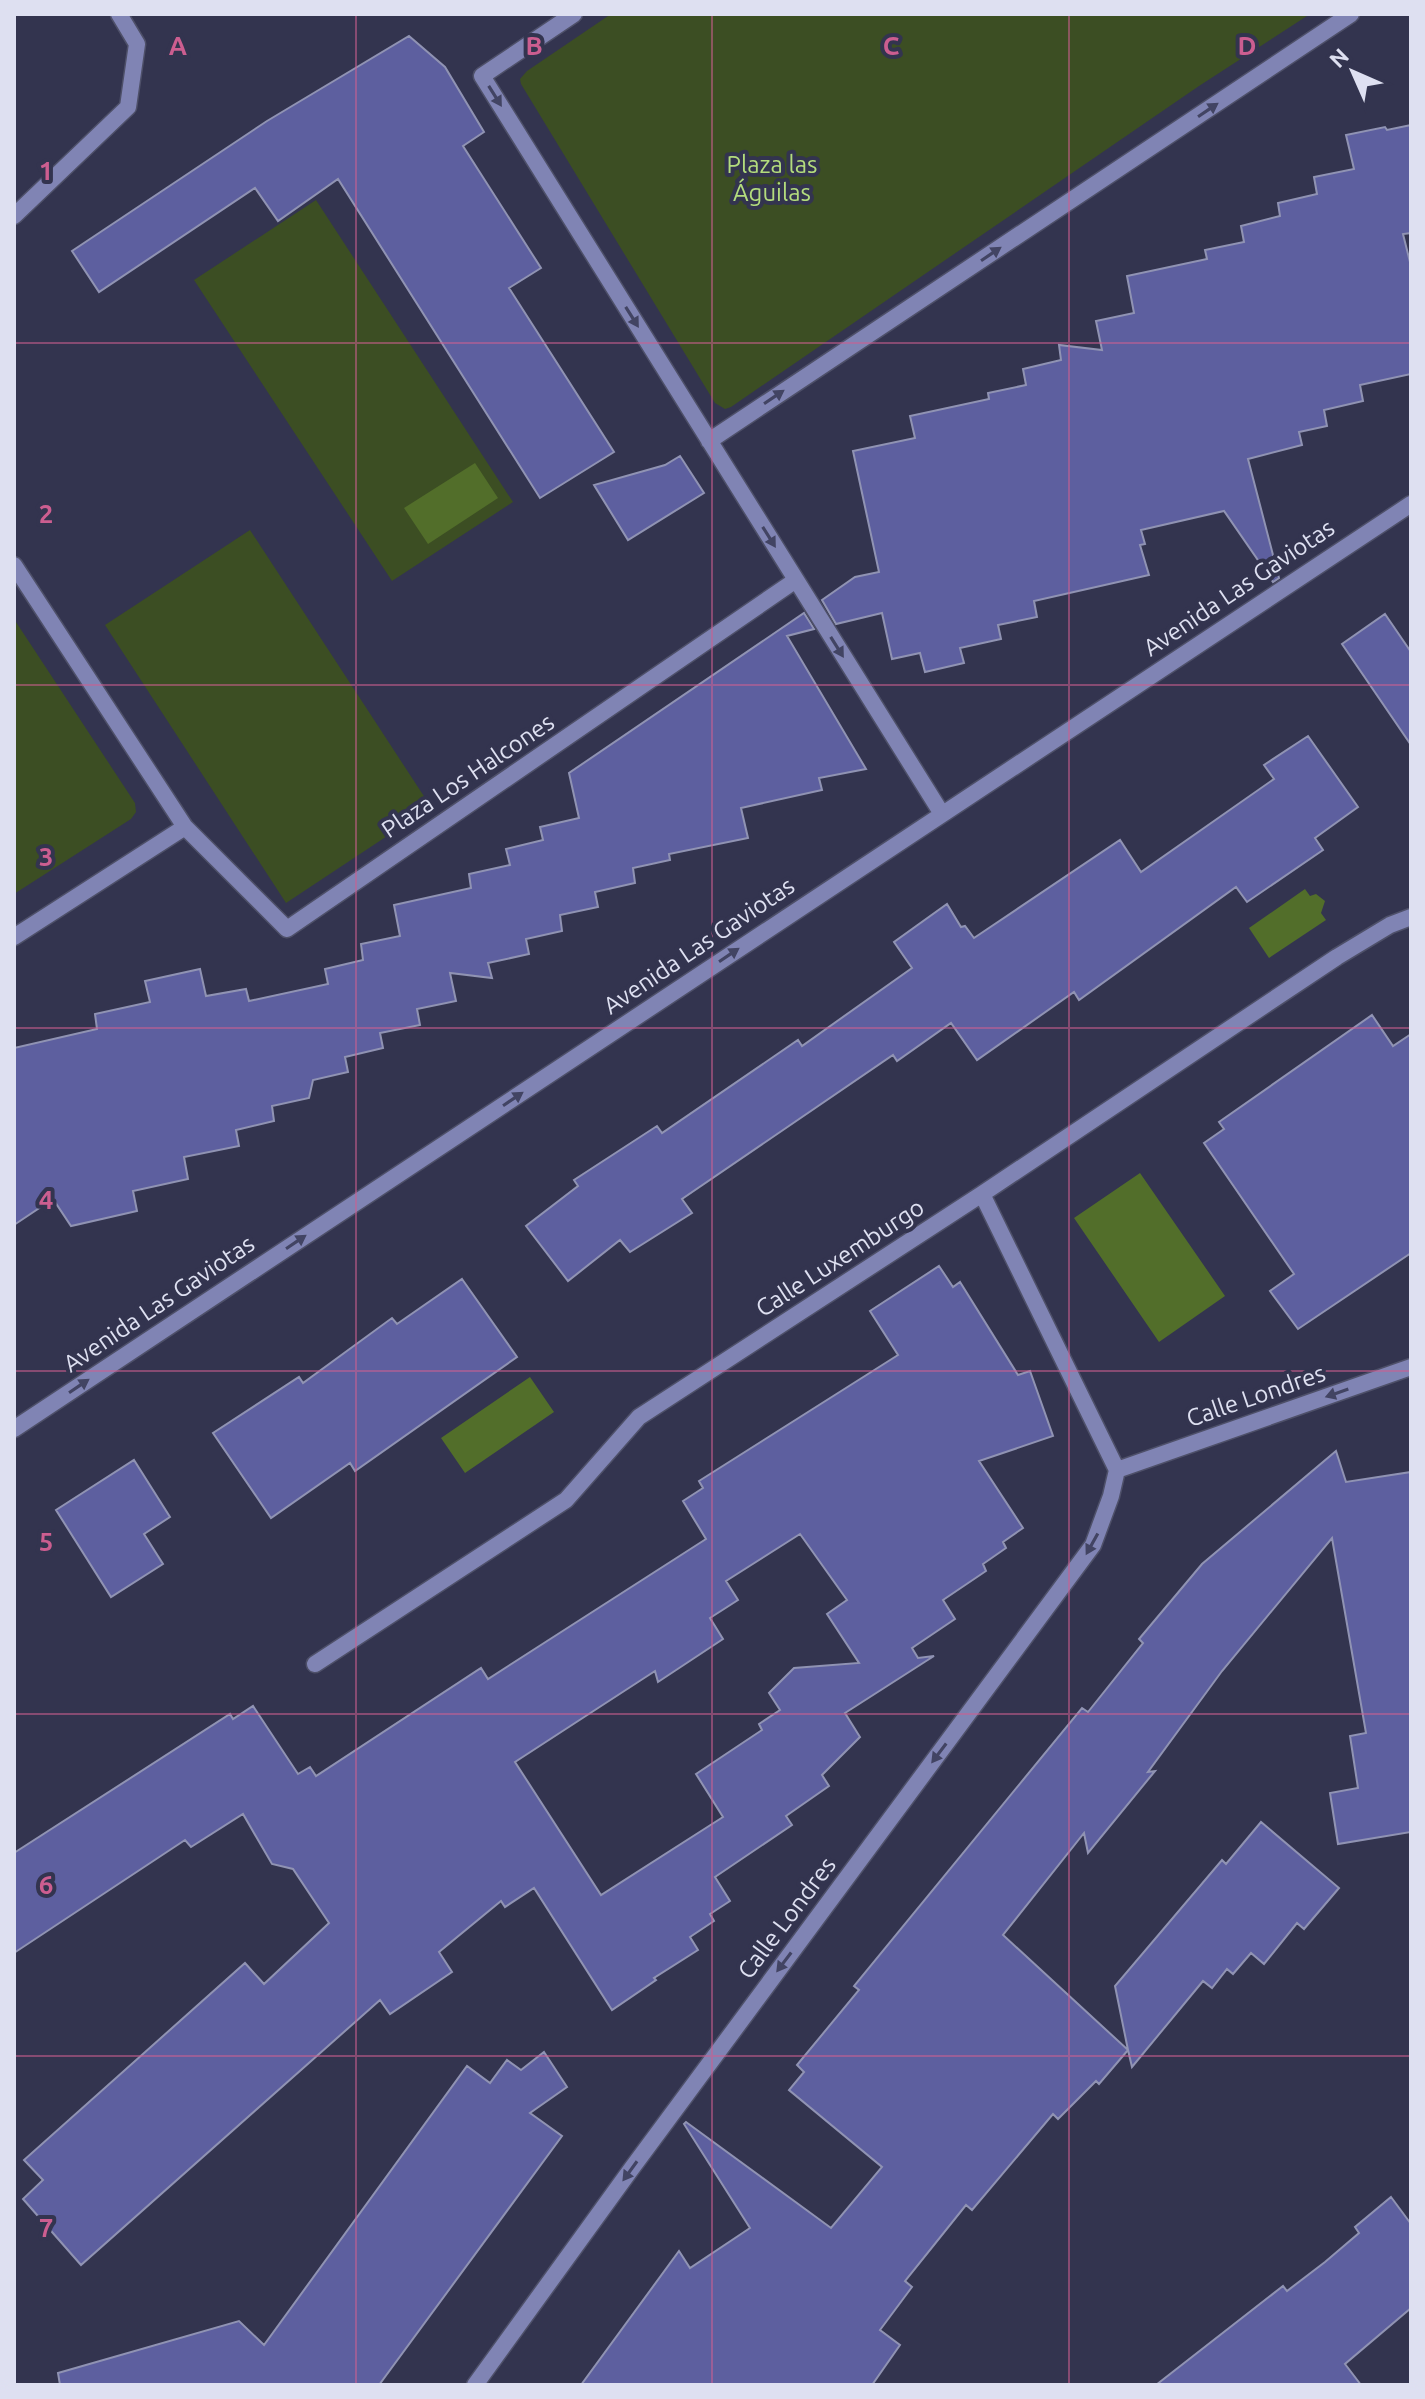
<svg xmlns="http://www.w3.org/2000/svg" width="1425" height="2399" font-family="Ubuntu,sans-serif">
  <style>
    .green { fill: #3c4e23 }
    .water { fill: #526e2a }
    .building { fill: #5d5f9f; stroke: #9093b3; stroke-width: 2; fill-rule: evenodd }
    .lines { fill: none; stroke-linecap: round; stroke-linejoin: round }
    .minor-casing { stroke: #4e5069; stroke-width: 19 }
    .minor { stroke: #8084b4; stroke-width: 16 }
    .oneway { fill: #424463 }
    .grid { fill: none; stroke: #cc5e90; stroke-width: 2; stroke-opacity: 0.55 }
    .labels { text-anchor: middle; stroke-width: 8; stroke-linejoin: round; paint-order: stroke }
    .park-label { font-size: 24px; fill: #b3dc7d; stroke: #33344f }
    .street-label { font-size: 24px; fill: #dee0f1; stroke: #33344f }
    .grid-label { font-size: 26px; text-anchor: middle; font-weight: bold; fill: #cc5e90; stroke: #33344f; stroke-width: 8; stroke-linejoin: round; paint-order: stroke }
  </style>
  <rect width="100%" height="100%" fill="#33344f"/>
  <!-- green -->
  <path class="green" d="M611,14H1310L1199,86L731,407L725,409L715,403L521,84L520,79L527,71Z
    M316,200L513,502L392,581L194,280Z
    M250,530L431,807L286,903L105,625Z
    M14,619L135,803L136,812L131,819L14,894Z"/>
  <!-- water -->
  <path class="water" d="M475,463L498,498L428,544L404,508Z
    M1305,889L1310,896L1316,894L1325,901L1321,913L1326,920L1269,958L1249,928Z
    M1140,1173L1225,1296L1159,1342L1074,1218Z
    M530,1377L554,1412L465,1473L441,1438Z"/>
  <!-- building -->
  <path class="building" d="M409,36L445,67L484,132L463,146L541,268L509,288L614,452L540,498L338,179L278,221L255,188L99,292L72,251L267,121Z
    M1411,125V233L1403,234L1411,266V374L1360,385L1363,401L1324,410L1327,426L1299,432L1302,445L1248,459L1279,578L1273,582L1224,511L1141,530L1145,544L1140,545L1149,575L1034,601L1037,617L998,625L1001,639L960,648L964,663L925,672L920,653L892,659L882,613L836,624L822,600L855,577L879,572L853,451L915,438L910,416L989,399L988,393L1026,385L1023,369L1061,360L1059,345L1102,350L1096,321L1134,313L1127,276L1207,259L1205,250L1244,242L1241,226L1280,216L1278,203L1317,194L1314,177L1354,169L1346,135L1385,127L1387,130Z
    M680,456L704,493L628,540L594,485L665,465Z
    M804,613L814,629L787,636L866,769L819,778L822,790L741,808L748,838L669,854L670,860L633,868L635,883L595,892L598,907L560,915L562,931L526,939L529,954L488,963L492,978L450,973L456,1001L417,1009L420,1025L380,1033L383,1048L345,1057L348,1072L313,1080L309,1098L272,1106L274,1121L236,1130L239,1146L184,1157L188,1179L133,1191L137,1211L71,1226L53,1199L14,1225V1048L97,1029L95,1014L150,1002L145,981L200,969L206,996L246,989L249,1001L328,984L325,969L363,960L361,944L400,936L394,905L471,888L469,874L510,865L506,849L543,840L540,827L579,818L569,773Z
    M1385,614L1411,652V745L1342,644Z
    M1308,736L1358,807L1315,838L1323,850L1247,902L1236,887L1079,1000L1074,992L977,1060L951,1023L897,1061L893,1055L682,1199L692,1213L630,1252L620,1240L568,1281L526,1226L578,1186L574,1180L657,1126L662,1133L798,1040L802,1046L912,968L894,942L947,904L961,927L965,926L974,938L1120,840L1141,872L1274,779L1264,765Z
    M1372,1015L1393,1046L1411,1034V1253L1298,1329L1270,1291L1294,1274L1204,1143L1224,1129L1219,1122Z
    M939,1266L953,1287L960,1282L1018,1375L1030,1371L1053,1436L979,1461L1023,1528L1003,1542L1006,1548L983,1564L986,1571L943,1600L955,1619L912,1648L918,1658L934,1656L845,1713L860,1737L822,1775L829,1786L786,1816L792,1825L715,1877L730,1901L710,1914L714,1921L690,1937L698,1950L654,1978L656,1980L612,2010L534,1888L505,1907L501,1901L439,1952L452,1972L390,2014L380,2000L81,2265L23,2199L43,2180L24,2160L245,1963L264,1984L329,1923L293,1869L272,1864L243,1814L191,1847L185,1840L14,1953V1853L230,1714L233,1719L253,1706L298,1774L310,1767L316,1776L481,1668L488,1679L706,1539L683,1501L703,1488L699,1481L898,1355L870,1311ZM800,1534L847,1600L827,1614L859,1663L794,1668L769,1693L780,1710L759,1724L762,1730L696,1774L723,1817L601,1895L515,1762L655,1671L658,1682L723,1639L710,1618L738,1600L726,1581Z
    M462,1279L517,1357L355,1471L350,1463L271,1518L213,1433L299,1377L303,1383L392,1318L397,1324Z
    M1336,1451L1346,1482L1411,1472V1832L1338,1844L1330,1793L1358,1788L1350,1736L1366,1733L1332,1538L1222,1671L1148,1772L1155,1771L1088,1853L1084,1833L1003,1935L1128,2050L1115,1986L1222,1860L1226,1864L1261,1822L1339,1888L1304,1929L1297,1923L1264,1964L1251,1953L1233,1974L1227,1969L1212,1988L1203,1981L1132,2067L1128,2050L1099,2084L1096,2081L1058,2119L1053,2114L972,2210L966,2205L905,2281L912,2287L880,2330L900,2345L872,2385H581L679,2251L690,2268L750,2228L684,2124L686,2122L831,2228L882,2167L789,2090L804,2072L797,2065L859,1990L854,1986L1082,1708L1088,1712L1143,1643L1139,1639L1202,1564Z
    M134,1460L170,1517L144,1534L163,1564L111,1597L56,1510Z
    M544,2052L567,2087L530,2113L562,2136L379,2385H60L58,2373L239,2321L264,2345L467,2066L490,2083L507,2060L521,2070Z
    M1391,2197L1411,2224V2308L1345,2364L1361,2385H1156L1283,2286L1287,2291L1325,2262L1359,2233L1355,2227Z"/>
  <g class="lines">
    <defs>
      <path id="minor" d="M574,14L482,76L942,814
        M14,216L128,107L137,44L119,14
        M709,441L1351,14
        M14,565L185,827L14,937
        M185,827L287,929L796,580
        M14,1429L1411,504
        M1117,1470L1411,1367
        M315,1664L566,1500L639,1417L982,1194L1337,957L1390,925L1411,917
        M475,2385L632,2168L1093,1545L1111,1496L1117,1470L982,1194"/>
    </defs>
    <!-- minor casing -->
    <use href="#minor" class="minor-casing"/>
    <!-- minor -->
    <use href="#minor" class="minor"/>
  </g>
  <!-- one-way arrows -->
  <defs><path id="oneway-solid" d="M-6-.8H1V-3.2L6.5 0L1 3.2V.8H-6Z" transform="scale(2)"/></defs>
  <g class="oneway">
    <use href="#oneway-solid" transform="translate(495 96) rotate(58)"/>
    <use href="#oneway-solid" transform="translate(1208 110) rotate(-34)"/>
    <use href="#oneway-solid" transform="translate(991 254) rotate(-34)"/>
    <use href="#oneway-solid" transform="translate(632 317) rotate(58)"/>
    <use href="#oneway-solid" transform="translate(774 397) rotate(-34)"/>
    <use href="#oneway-solid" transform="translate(769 537) rotate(58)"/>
    <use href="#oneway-solid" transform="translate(837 647) rotate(58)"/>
    <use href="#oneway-solid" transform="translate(729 955) rotate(-34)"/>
    <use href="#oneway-solid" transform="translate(513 1099) rotate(-34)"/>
    <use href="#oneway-solid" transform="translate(296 1242) rotate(-34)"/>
    <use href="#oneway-solid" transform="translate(79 1386) rotate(-34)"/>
    <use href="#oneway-solid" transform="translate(1337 1393) rotate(161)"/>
    <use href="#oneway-solid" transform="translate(1092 1544) rotate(119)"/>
    <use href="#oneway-solid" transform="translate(939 1753) rotate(127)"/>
    <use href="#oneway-solid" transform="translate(784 1962) rotate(127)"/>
    <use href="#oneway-solid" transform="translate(630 2171) rotate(126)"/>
  </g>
  <!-- grid -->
  <path class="grid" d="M356,14V2385M712,14V2385M1069,14V2385M14,343H1411M14,685H1411M14,1028H1411M14,1371H1411M14,1714H1411M14,2056H1411"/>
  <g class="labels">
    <!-- park labels -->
    <g class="park-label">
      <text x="772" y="173">Plaza las<tspan x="772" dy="28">Águilas</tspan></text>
    </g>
    <!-- street labels -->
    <g class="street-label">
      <text transform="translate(1239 588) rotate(-34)" y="8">Avenida Las Gaviotas</text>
      <text transform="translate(468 776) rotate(-34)" y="8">Plaza Los Halcones</text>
      <text transform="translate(699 946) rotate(-34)" y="8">Avenida Las Gaviotas</text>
      <text transform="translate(840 1258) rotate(-33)" y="8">Calle Luxemburgo</text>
      <text transform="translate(159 1304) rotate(-34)" y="8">Avenida Las Gaviotas</text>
      <text transform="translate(1256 1396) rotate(-19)" y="8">Calle Londres</text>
      <text transform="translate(787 1918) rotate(-53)" y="8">Calle Londres</text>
    </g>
  </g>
  <g class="grid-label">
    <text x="178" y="55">A</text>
    <text x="534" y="55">B</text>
    <text x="891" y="55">C</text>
    <text x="1247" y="55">D</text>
    <text x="46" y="180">1</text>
    <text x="46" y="523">2</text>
    <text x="46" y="866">3</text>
    <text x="46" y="1209">4</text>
    <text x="46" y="1551">5</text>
    <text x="46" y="1894">6</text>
    <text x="46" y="2237">7</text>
  </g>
  <!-- border -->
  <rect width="1425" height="2399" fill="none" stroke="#dee0f1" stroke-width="32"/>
  <!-- north arrow -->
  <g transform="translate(1353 72) rotate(315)" stroke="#33344f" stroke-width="6" paint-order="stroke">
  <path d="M0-6L14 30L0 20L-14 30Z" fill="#dee0f1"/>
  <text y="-12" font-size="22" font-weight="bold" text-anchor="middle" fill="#dee0f1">N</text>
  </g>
</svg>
